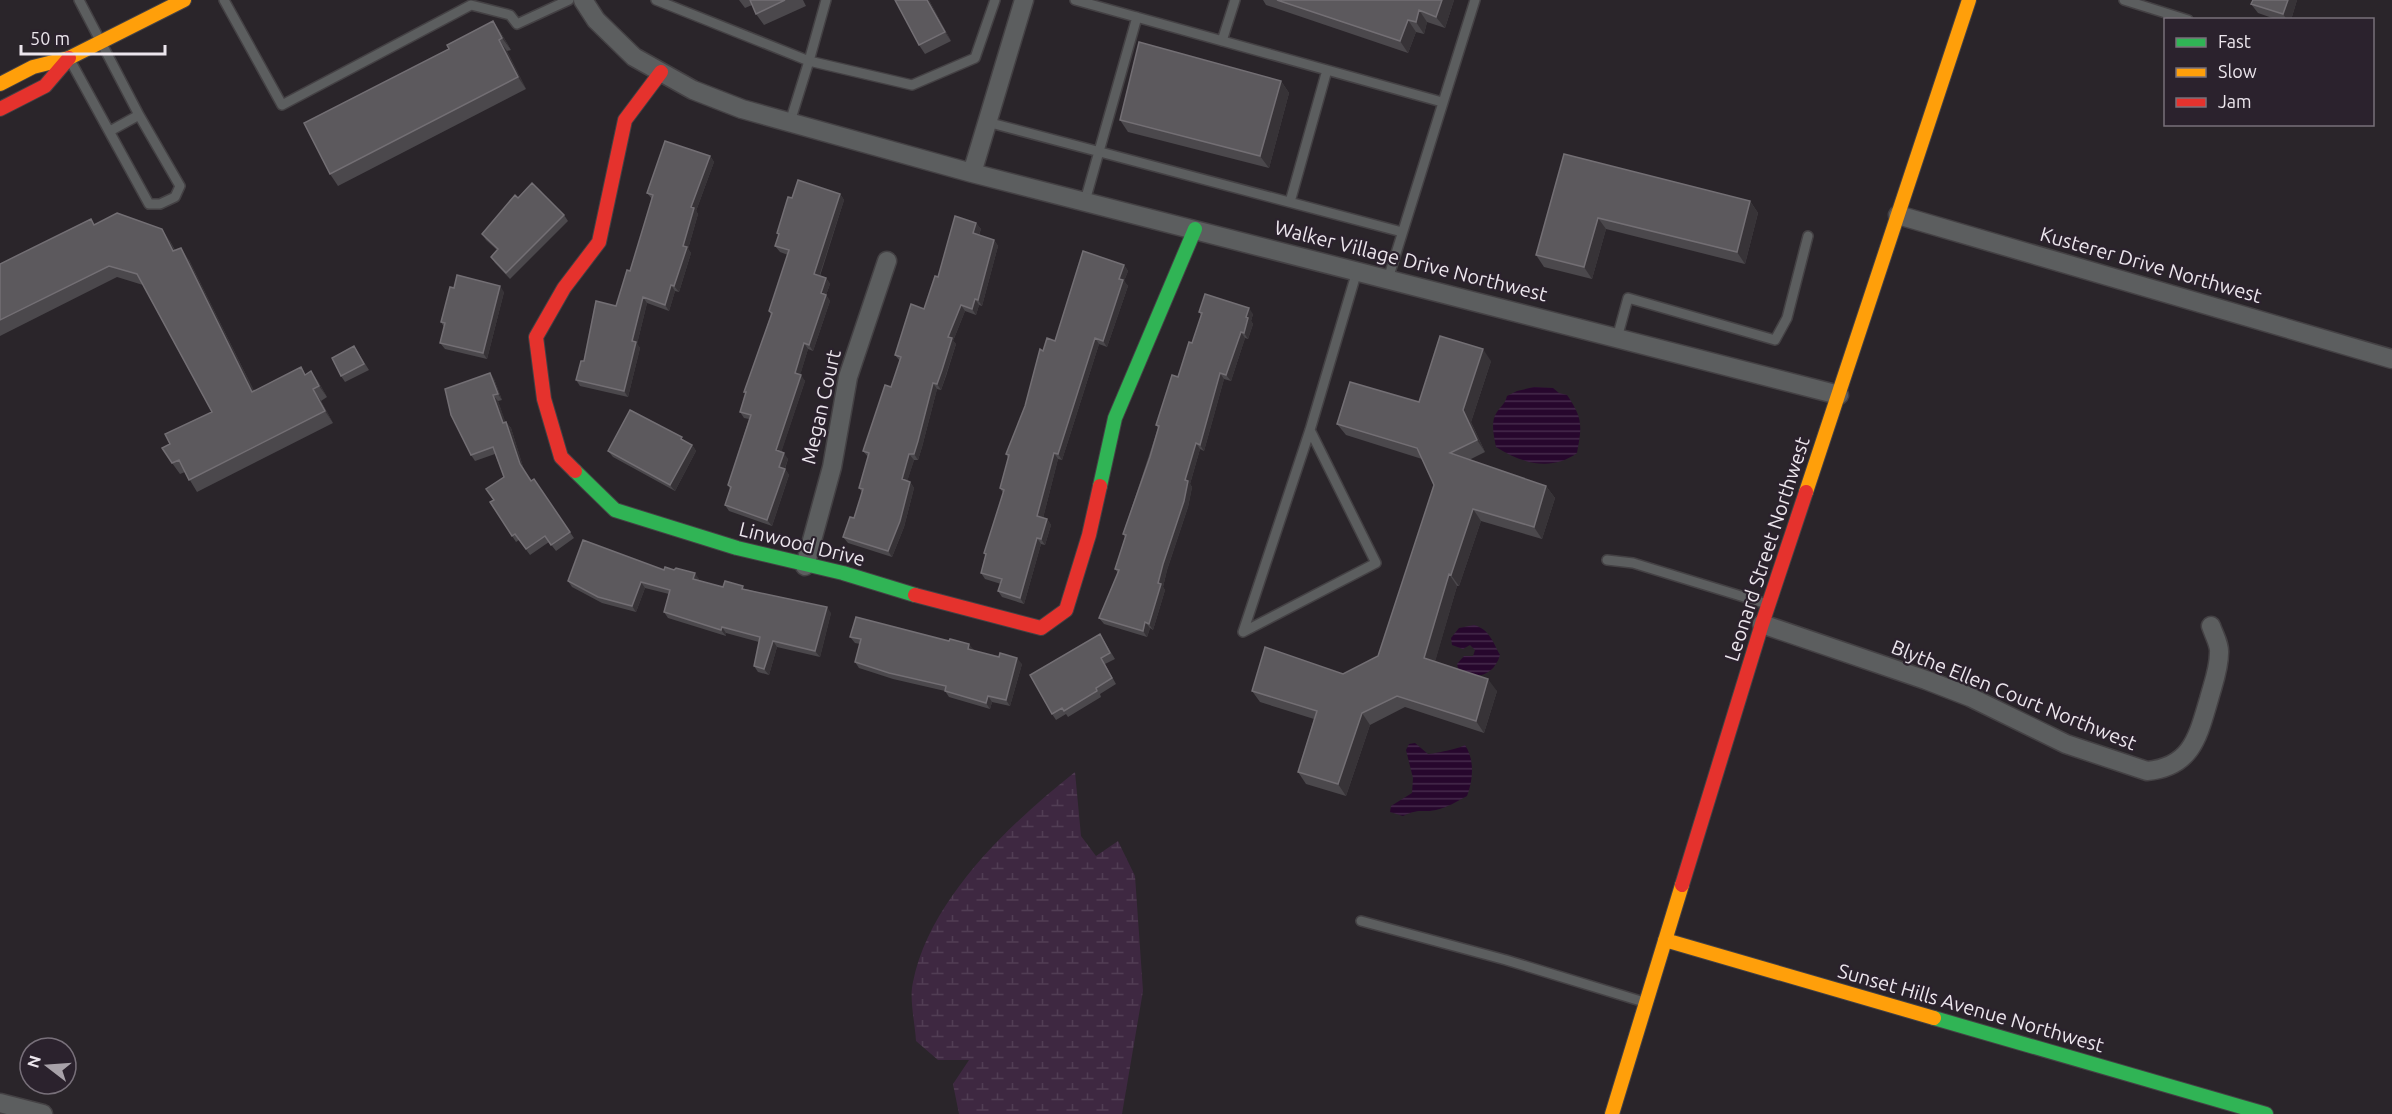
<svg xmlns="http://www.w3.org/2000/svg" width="2392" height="1114" font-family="Ubuntu,sans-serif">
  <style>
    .wetland { fill: url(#wetland-marsh) }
    .water { fill: url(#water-rules) }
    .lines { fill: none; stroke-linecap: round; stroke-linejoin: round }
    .lane-casing { stroke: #444144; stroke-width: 12 }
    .street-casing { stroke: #444144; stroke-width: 21 }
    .fast-casing { stroke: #444144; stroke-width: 16 }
    .slow-casing { stroke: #444144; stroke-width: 16 }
    .jam-casing { stroke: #444144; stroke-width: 16 }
    .lane { stroke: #5c5e5f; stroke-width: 9 }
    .street { stroke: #5c5e5f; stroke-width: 18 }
    .fast { stroke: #30b455; stroke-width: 14 }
    .slow { stroke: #ff9f0a; stroke-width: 14 }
    .jam { stroke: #e5322d; stroke-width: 14 }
    .wall { fill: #4b484c }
    .shaded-wall { fill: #373337 }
    .building { fill: #5c595d; stroke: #736f74; stroke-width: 1.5 }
    .labels { text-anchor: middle; stroke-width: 4.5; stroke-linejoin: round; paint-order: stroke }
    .street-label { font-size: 20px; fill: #ece6ed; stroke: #2b222d }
  </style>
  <defs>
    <pattern id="wetland-marsh" width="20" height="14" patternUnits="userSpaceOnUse" patternTransform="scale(1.5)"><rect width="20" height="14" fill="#3e2841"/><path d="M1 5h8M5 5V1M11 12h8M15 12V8" fill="none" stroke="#513d54"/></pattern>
    <pattern id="water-rules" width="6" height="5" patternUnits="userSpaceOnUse" patternTransform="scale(1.5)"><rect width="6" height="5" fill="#27072d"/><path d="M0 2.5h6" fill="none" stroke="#462b4c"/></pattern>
  </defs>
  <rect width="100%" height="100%" fill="#2a252a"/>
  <!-- wetland -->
  <path class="wetland" d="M1075,772L1081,836L1096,856L1118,841L1135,876L1143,991L1122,1114H959L953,1084L969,1060H938L916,1041C915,1023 909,999 913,982C930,898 1011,823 1075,772Z"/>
  <!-- water -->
  <path class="water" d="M1534,387L1553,388L1559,393L1567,395C1583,418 1582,426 1577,453C1551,472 1521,463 1496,447C1494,436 1490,422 1497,412C1501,406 1505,404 1507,396L1517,391Z
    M1474,625C1489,629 1493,642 1500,655C1494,675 1478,680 1459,672L1457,664L1464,656H1473L1475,650L1470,645L1463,649L1452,645L1451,638L1459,628Z
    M1415,743L1428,754C1433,754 1461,748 1465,745C1475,760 1473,780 1467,796C1456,802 1448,807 1436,810C1421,813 1421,808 1403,816L1390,812L1391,806L1412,793L1413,778L1406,750L1409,744Z"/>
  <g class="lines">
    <defs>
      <path id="lane" d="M224,0L282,105L471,5L510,15L517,24L569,0
        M656,0L809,61L790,122
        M826,0L809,61L912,85L975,58L995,0
        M1075,0L1442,102
        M2124,0L2188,20
        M1222,41L1235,0
        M70,60L149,204H160L175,197L180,186L139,115L79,0
        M987,122L1402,232
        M110,131L139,115
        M1085,201L1137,17
        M1290,202L1327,70
        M1388,279L1475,0
        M1617,338L1628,298L1775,340L1787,318L1808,236
        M1607,560L1633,563L1767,604
        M1243,632L1310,430L1357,271
        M1243,632L1376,563L1310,430
        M1361,921L1506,960L1644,1002"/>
      <path id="street" d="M583,0L596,20L634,57L693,90L742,109L972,173L1839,395
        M972,173L1024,0
        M1898,215L2392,359
        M805,566L832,467L848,377L887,261
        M1762,624L1926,680L1970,697L2066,744L2147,771C2192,767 2198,736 2209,699C2213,684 2219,669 2219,653C2220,645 2214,635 2211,626
        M0,1103L43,1114"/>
      <path id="fast" d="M575,471L615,510L737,548L843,573L915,595
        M1100,486L1115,418L1195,229
        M1934,1018L2266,1114"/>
      <path id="slow" d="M0,84L33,67L69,58L184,0
        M1806,492L1969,0
        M1665,940L1934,1018
        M1612,1114L1682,885"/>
      <path id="jam" d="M0,109L45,86L69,58
        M575,471L561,457L544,399L536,337L564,288L599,242L625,120L661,72
        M915,595L1041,628L1066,610L1089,535L1100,486
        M1682,885L1762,624L1806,492"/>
    </defs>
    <!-- lane casing -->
    <use href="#lane" class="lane-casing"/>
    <!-- street casing -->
    <use href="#street" class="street-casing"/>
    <!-- fast casing -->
    <use href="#fast" class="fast-casing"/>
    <!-- slow casing -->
    <use href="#slow" class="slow-casing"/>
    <!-- jam casing -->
    <use href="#jam" class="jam-casing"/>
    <!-- lane -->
    <use href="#lane" class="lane"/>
    <!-- street -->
    <use href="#street" class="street"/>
    <!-- fast -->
    <use href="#fast" class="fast"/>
    <!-- slow -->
    <use href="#slow" class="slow"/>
    <!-- jam -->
    <use href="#jam" class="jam"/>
  </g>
  <!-- wall -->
  <path class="wall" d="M739,0H803L806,6L764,25L756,14L752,5L745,8Z
    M895,0H929L951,41L925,54L919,45Z
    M1263,0H1454L1445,28L1427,22L1424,34L1416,32L1408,53L1266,5Z
    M2297,0L2291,20H2278L2258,13L2251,4Z
    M493,21L501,33L511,50L507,51L526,89L338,186L330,174L449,49Z
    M1281,81L1289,93L1269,168L1128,132L1120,120Z
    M1564,154L1750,201L1758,213L1745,264L1606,229L1592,279L1544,267L1536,255Z
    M710,156L714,162L696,211L698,214L688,249L691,253L679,292L675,291L669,311L647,303L637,344L640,348L628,397L580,386L576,380L584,361L616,306L630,271L652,199L647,193Z
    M840,194L844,200L820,276L826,278L830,284L826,295L830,301L813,351L808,349L800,375L805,381L781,452L788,459L785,469L789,475L772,526L729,511L725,505L730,489L728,485L749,419L744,418L740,412L746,394L744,392L771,315L769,311L788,255L780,252L775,246L779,236L777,233L792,198Z
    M518,198L564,215L568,221L510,279L495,263L491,257L497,250L486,240L482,234Z
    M976,223L981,229L979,235L994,240L998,246L982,306L979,305L976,315L965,311L953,341L956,344L946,376L941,390L937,389L922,447L918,460H914L907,481L910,482L914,488L904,527L892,557L848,543L843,537L854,518L862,492L859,488L868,457L863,451L891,387L900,361L895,355L924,309L938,277Z
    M94,225L170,241L175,250L189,260L254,391L307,374L311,371L319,383L327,397L321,401L333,423L197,492L185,472L180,474L172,463L170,444L212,412L143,285L117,277L0,336V264Z
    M1124,265L1128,271L1124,281L1128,286L1107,347L1099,344L1062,460L1058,459L1043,518L1047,519L1051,525L1045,545L1041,544L1024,604L1002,597L998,591L1001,584L985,579L981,573L986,556L984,553L1003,493L1000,488L1008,458L1006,454L1025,406L1043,351L1055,341Z
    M454,288L504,292L487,359L445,349L440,343L444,327L441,322Z
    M1199,312L1253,314L1251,321L1253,324L1248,339L1245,338L1231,381L1224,379L1204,451L1200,449L1190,484L1192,487L1188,507L1167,570L1163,587L1165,590L1153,630L1150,628L1147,637L1104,624L1099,618L1118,573L1115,569L1125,537L1123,534L1158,428L1156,425L1192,343L1201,315Z
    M354,346L369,370L345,382L341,376Z
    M1491,361L1471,422L1485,452L1469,460L1546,486L1555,498L1542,539L1481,521L1459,586H1457L1435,661L1497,691L1484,733L1405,707L1370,725L1346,796L1306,784L1298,772L1314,719L1260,702L1252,691L1343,674L1378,656L1434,485L1422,459L1346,435L1337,424L1419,402Z
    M490,373L494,379L502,400L498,401L505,422H506L511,428L524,470L531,481L534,479L574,538L556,551L549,542L530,555L519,540L516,542L490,502L494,500L504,477L495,454L475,461L471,455Z
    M692,445L696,451L675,491L613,457L608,451Z
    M664,570H674L699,579L698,580L723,587L746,589L831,613L820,657L777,647L769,675L758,672L754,666L759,642L726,633V636L668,618L664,612L669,594L645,588L636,612L602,603L572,587L568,581Z
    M1100,634L1115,659L1105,664L1116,684L1100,694L1101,697L1068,717L1066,714L1056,720L1052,714Z
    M850,637L949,641L969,644L973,651L1022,664L1010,706L992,702L990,709L949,697L945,691L893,679L859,668L855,662L860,644L855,643Z"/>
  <!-- shaded-wall -->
  <path class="shaded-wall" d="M927,0H929L951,41L945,32Z
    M1442,0H1454L1445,28L1436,17Z
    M2288,0H2297L2291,20H2287L2283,14Z
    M1419,10L1427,22L1424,34L1416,22Z
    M1408,20L1416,32L1408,53L1400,41Z
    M493,21L501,33L511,50L502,38Z
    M499,40L507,51L526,89L518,77Z
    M1281,81L1289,93L1269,168L1260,156Z
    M710,156L714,162L696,211L698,214L688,249L691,253L679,292L674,286L691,207Z
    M840,194L844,200L818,280L814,274Z
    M1750,201L1758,213L1745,264L1737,252Z
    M1598,218L1606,229L1592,279L1584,267Z
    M976,223L981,229L977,239L973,233Z
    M162,229L170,241L181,263L173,251Z
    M994,240L998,246L982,306L978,300Z
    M181,248L189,260L260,403L252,392Z
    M1124,265L1128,271L1124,281L1128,286L1107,347L1103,341L1119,279Z
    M826,278L830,284L826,295L830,301L813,351L809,345L821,293Z
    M671,285L675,291L669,311L665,305Z
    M500,286L504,292L487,359L483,353Z
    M643,297L647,303L637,344L640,348L628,397L624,391L632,341Z
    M975,299L979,305L976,315L972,309Z
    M961,305L965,311L953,341L956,344L941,390L937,384L948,337Z
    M1249,308L1253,314L1251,321L1253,324L1248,339L1244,333L1246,317Z
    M1241,332L1245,338L1231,381L1226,375Z
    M1095,338L1099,344L1062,460L1058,454Z
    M804,343L808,349L799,379L795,373Z
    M1483,349L1491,361L1471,422L1485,452L1477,440L1463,410Z
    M311,371L319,383L327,397L319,386Z
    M490,373L494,379L502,400L498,394Z
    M1220,373L1224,379L1204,451L1200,445Z
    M801,375L805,381L780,456L776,450Z
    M933,383L937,389L922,447L918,460L914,454Z
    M313,389L321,401L333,423L325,411Z
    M493,395L498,401L508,429L503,423Z
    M506,422L511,428L524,470L520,464Z
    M1196,443L1200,449L1190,484L1192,487L1188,507L1167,570L1163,587L1165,590L1153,630L1149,624L1163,564L1185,480Z
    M692,445L696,451L675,491L670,485Z
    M784,453L788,459L783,473L779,467Z
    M1054,453L1058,459L1042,522L1037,516Z
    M909,454L914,460L906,485L902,479Z
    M785,469L789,475L772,526L767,520Z
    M910,482L914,488L904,527L892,557L888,551Z
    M1546,486L1555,498L1542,539L1534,527Z
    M1473,509L1481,521L1459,586L1451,575Z
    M1047,519L1051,525L1045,545L1041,539Z
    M1037,538L1041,544L1024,604L1020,598Z
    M695,573L699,579L697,585L693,579Z
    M1449,574L1457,586L1433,669L1424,658Z
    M641,582L645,588L636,612L632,606Z
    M827,607L831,613L820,657L815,651Z
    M1145,622L1150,628L1147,637L1143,631Z
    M722,627L726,633V636L721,630Z
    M773,641L777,647L769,675L764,669Z
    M969,644L974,650L972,655L968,649Z
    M1017,658L1022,664L1010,706L1006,700Z
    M1488,679L1497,691L1484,733L1476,721Z
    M988,696L992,702L990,709L986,703Z
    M1362,713L1370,725L1346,796L1338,784Z"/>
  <!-- building -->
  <path class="building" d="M750,0H785L756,14Z
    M895,0H927L945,32L919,45Z
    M1277,0H1442L1436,17L1419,10L1416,22L1408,20L1400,41Z
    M2253,0H2288L2283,14L2251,4Z
    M493,21L502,38L499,40L518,77L330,174L304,123L449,49L447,45Z
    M1139,42L1281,81L1260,156L1120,120Z
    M665,141L710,156L691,207L694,208L683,246L687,247L674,286L671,285L665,305L643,297L632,341L636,342L624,391L576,380L581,361H584L596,301L616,306L627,270L630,271L653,195L647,193Z
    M1564,154L1750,201L1737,252L1598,218L1584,267L1536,255Z
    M798,180L840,194L814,274L826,278L821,293L826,295L809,345L804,343L795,373L801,375L776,450L784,453L779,467L785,469L767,520L725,505L731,487L728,485L751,415L740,412L746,392H744L772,313L769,311L789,250L775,246L779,234L777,233L788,197L792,198Z
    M532,183L564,215L506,273L491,257L498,249L482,234L515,195L518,198Z
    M117,213L162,229L173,251L181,248L252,392L301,367L305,375L311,371L319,386L313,389L325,411L189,480L179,460L172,463L162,448L170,444L165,434L212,412L137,274L109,266L0,320V264L91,219L94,225Z
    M955,216L976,223L973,233L994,240L978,300L975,299L972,309L961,305L948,337L952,338L942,370L937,384L933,383L918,441L914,454H909L902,479L910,482L900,521L888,551L843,537L850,517L854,518L863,489L859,488L869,453L863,451L885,385L891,387L901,357L895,355L911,304L924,309L935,276L938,277Z
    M1083,251L1124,265L1119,279L1123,280L1103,341L1095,338L1058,454L1054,453L1037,516L1047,519L1041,539L1037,538L1020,598L998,591L1002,579L981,573L986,554L984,553L1004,490L1000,488L1009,455L1006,454L1025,406L1040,349L1043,351L1047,338L1055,341Z
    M457,275L500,286L483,353L440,343L445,323L441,322L450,287L454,288Z
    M1205,294L1249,308L1246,317L1248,318L1244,333L1241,332L1226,375L1220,373L1200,445L1196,443L1185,480L1188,481L1184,501L1163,564L1158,583L1161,584L1149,624L1145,622L1143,631L1099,618L1119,570L1115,569L1126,535L1123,534L1150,457L1159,426L1156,425L1172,375L1178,377L1189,342L1192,343L1202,313L1199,312Z
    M1440,336L1483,349L1463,410L1477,440L1450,453L1546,486L1534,527L1473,509L1451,575L1449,574L1424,658L1488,679L1476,721L1397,696L1362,713L1338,784L1298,772L1317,711L1252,691L1265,647L1343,674L1378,656L1434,485L1417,448L1337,424L1350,382L1419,402Z
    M354,346L364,364L341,376L332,358Z
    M490,373L498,394L493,395L503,423L506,422L520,464L531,481L534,479L570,532L551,545L545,536L526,549L515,534L512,536L490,502L494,500L486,489L504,477L493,447L471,455L451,415L445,389Z
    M630,410L682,437L681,439L692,445L670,485L608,451Z
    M583,540L664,570L665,567L674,570L676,568L695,573L693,579L723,587L725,581L743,586L742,589L827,607L815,651L773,641L764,669L754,666L760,637L722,627L721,630L664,612L670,590L641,582L632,606L598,597L568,581Z
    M856,617L949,641L950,639L969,644L968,649L999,657L1000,653L1017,658L1006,700L988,696L986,703L945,691L946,686L889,673L855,662L861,639L850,637Z
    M1100,634L1110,653L1101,658L1112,678L1096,688L1097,691L1064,711L1062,708L1052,714L1030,675Z"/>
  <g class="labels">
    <!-- street labels -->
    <g class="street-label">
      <text transform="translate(1411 261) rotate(14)" y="7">Walker Village Drive Northwest</text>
      <text transform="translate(2151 265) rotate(16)" y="7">Kusterer Drive Northwest</text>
      <text transform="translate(821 407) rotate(-77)" y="7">Megan Court</text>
      <text transform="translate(802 544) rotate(14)" y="7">Linwood Drive</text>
      <text transform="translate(1767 549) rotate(-72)" y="7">Leonard Street Northwest</text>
      <text transform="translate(2014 695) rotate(22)" y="7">Blythe Ellen Court Northwest</text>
      <text transform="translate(1971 1008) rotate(16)" y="7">Sunset Hills Avenue Northwest</text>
    </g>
  </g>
  <!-- legend -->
  <rect x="2164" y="18" width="210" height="108" fill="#2b222d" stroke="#78707a" stroke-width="1.5"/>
  <rect x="2176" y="38" width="30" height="9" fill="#30b455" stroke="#78707a" stroke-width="1.5"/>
  <text x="2218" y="48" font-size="18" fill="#ece6ed">Fast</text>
  <rect x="2176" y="68" width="30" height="9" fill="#ff9f0a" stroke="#78707a" stroke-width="1.5"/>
  <text x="2218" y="78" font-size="18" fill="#ece6ed">Slow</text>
  <rect x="2176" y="98" width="30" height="9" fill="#e5322d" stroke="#78707a" stroke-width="1.5"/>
  <text x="2218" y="108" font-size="18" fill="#ece6ed">Jam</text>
  <!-- north arrow -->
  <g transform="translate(48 1066) rotate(287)"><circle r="28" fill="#2b222d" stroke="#78707a" stroke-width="1.5"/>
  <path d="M0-4.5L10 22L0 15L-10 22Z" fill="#a8a2a9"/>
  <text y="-9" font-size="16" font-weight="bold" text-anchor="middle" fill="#ece6ed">N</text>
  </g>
  <!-- scale -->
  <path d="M21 45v9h144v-9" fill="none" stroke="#ece6ed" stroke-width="3"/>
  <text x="30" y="45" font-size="18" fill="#ece6ed" stroke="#2b222d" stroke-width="4.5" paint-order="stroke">50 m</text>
</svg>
